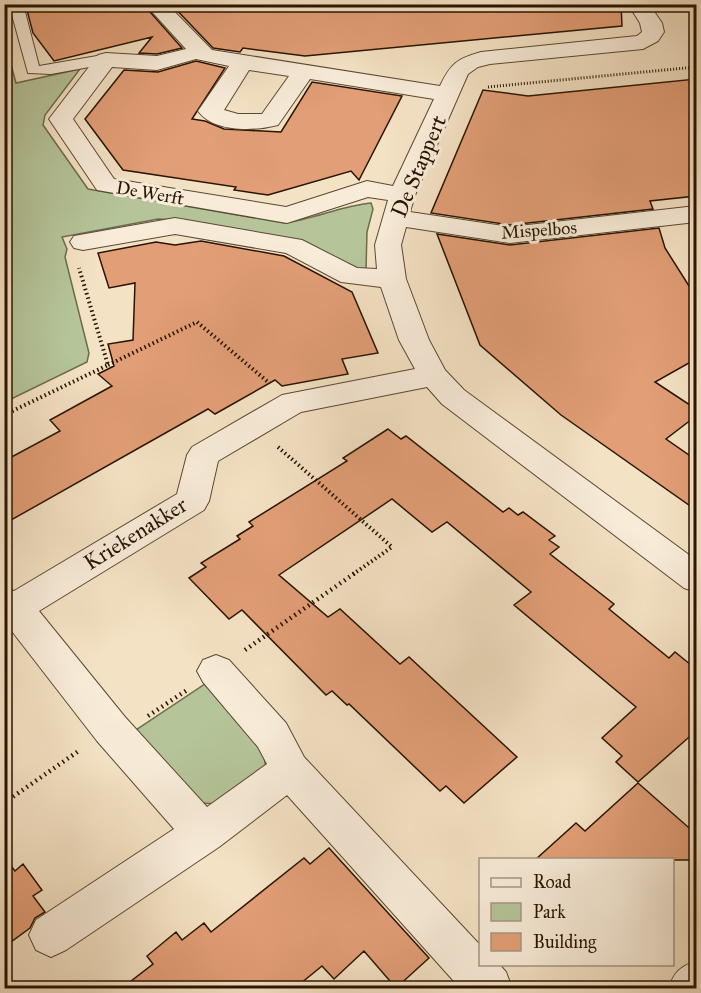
<svg xmlns="http://www.w3.org/2000/svg" width="701" height="993" font-family="'IM FELL Great Primer',serif">
  <style>
    .green { fill: #b5c499; stroke: #6e6c4c; stroke-width: 1.5 }
    .building { fill: #e29e76; stroke: #281400; stroke-width: 1.5 }
    .lines { fill: none; stroke-linecap: round; stroke-linejoin: round }
    .service-casing { stroke: #5b4831; stroke-width: 2 }
    .minor-casing { stroke: #5b4831; stroke-width: 2 }
    .path-far2 { stroke: #281400; stroke-width: 3; stroke-dasharray: 1 2; stroke-linecap: butt }
    .path-far1 { stroke: #281400; stroke-width: 4; stroke-dasharray: 1.5 3; stroke-linecap: butt }
    .path { stroke: #281400; stroke-width: 4.5; stroke-dasharray: 1.5 4; stroke-linecap: butt }
    .service { fill: #f8ecd9; fill-rule: evenodd }
    .minor { fill: #f8ecd9; fill-rule: evenodd }
    .labels { text-anchor: middle; stroke-width: 6; stroke-linejoin: round; paint-order: stroke }
    .far-street-label { font-size: 18px; fill: #281400; stroke: #f8ecd9 }
    .street-label { font-size: 22px; fill: #281400; stroke: #f8ecd9 }
  </style>
  <rect width="100%" height="100%" fill="#f4e2c4"/>
  <filter id="stains"><feTurbulence type="fractalNoise" baseFrequency=".00333" numOctaves="4"/><feColorMatrix values="0 0 0 0 .2 0 0 0 0 .09 0 0 0 0 .02 0 0 0 .5 -.17"/></filter>
  <radialGradient id="worn" r=".72"><stop offset=".6" stop-color="#630" stop-opacity="0"/><stop offset="1" stop-color="#630" stop-opacity=".3"/></radialGradient>
  <!-- green -->
  <path class="green" d="M4,39L16,83L80,69L45,115L43,125L88,189L284,223C314,219 341,206 371,203L373,209L367,232L366,270L359,272L176,220L158,219L62,237L67,249L65,257L89,353L87,362L5,402Z
    M205,684L262,743L266,769L223,804L199,803L136,730Z"/>
  <!-- building -->
  <path class="building" d="M65,4H143L182,48L157,54L139,53L152,37L54,61L33,33L27,10Z
    M171,4H621L622,26L305,56L243,48L240,52L213,48Z
    M196,61L225,68L192,119L205,121L224,129L281,132L312,82L402,96L359,180L351,171L268,195L234,190L236,187L123,170L85,119L124,70L158,72Z
    M696,79V196L650,201L653,209L510,225L431,213L483,90L528,96Z
    M659,228L665,248L696,297V359L655,382L696,409V416L666,439L696,460V510L561,415L480,345L437,234L510,245Z
    M201,241L284,256L352,292L378,353L342,359L348,374L282,386L275,380L215,414L208,409L4,524V461L60,431L50,420L112,386L98,374L114,366L108,344L133,340L135,283L109,288L98,253L156,242L175,245Z
    M388,429L401,439L406,436L503,512L509,508L518,515L523,512L555,536L549,540L559,547L550,554L614,604L609,609L669,658L675,652L696,669V731L638,782L616,762L622,756L602,738L636,707L514,605L531,592L447,522L432,532L392,499L279,575L328,617L340,609L400,664L409,657L517,757L464,803L446,786L440,791L349,704L347,705L332,691L326,695L242,610L229,619L189,578L206,567L201,563L240,539L237,536L253,526L249,522L347,461L343,458Z
    M638,783L696,834V860H535L576,823L585,831Z
    M329,848L429,958L396,988L364,951L334,979L322,966L295,988H122L153,964L147,956L176,932L182,940L204,923L211,932L304,858L310,864Z
    M4,857L15,871L23,864L42,890L33,896L45,912L35,918L30,928L4,947Z"/>
  <g class="lines">
    <defs>
      <path id="service" d="M9,4H23L39,66L97,56H106L113,60L106,64L51,74L28,73Z"/>
      <path id="minor" d="M145,4H167L212,50L440,86C451,63 457,59 481,52L637,36L642,32L640,23L628,4H649L662,23L664,32L658,41L643,49L490,64L478,67L468,74L415,195L410,212L510,227L696,206V222L510,243L406,227L401,245L406,279L429,340L445,370L464,390L696,560V592L684,588L442,404L427,387L301,412L218,461L209,501L204,510L39,611L125,717L207,807L267,764L258,747L203,682L197,671L203,660L216,655L229,660L286,723L304,757L480,945V964H499L506,972L512,988H460L287,795L219,847L66,950L51,957L36,950L29,935L36,920L174,829L97,741L4,621V588L14,591L177,494L187,455L192,447L282,395L415,369L399,340L381,287L341,282L286,253L175,234L83,250L74,248L70,242L74,236L175,218L302,240L357,268L377,269L375,245L388,200L368,197L287,223L97,190L49,119L98,55L106,53L157,56L186,49ZM196,59L229,66L198,111C214,133 255,131 278,125L310,79L434,99L393,186L367,181L286,207L114,179L73,119L112,67L157,70ZM249,70L289,76L262,114H238L224,110Z
        M696,961V988H669C674,972 680,967 696,961Z"/>
    </defs>
    <!-- service casing -->
    <use href="#service" class="service-casing"/>
    <!-- minor casing -->
    <use href="#minor" class="minor-casing"/>
    <!-- path-far2 -->
    <path class="path-far2" d="M488,87L696,67"/>
    <!-- path-far1 -->
    <path class="path-far1" d="M108,365L197,322L268,382
      M4,415L108,365L79,268
      M278,447L392,547L352,575"/>
    <!-- path -->
    <path class="path" d="M245,650L355,573
      M148,716L187,690
      M4,803L80,750"/>
    <!-- service -->
    <use href="#service" class="service"/>
    <!-- minor -->
    <use href="#minor" class="minor"/>
  </g>
  <g class="labels">
    <!-- far-street labels -->
    <g class="far-street-label">
      <text transform="translate(150 193) rotate(10)" y="6">De Werft</text>
      <text transform="translate(539 230) rotate(-4)" y="6">Mispelbos</text>
    </g>
    <!-- street labels -->
    <g class="street-label">
      <text transform="translate(418 166) rotate(-67)" y="8">De Stappert</text>
      <text transform="translate(135 533) rotate(-32)" y="8">Kriekenakker</text>
    </g>
  </g>
  <!-- margin -->
  <rect width="701" height="993" fill="none" stroke="#f4e2c4" stroke-width="24"/>
  <rect x="6" y="6" width="689" height="981" fill="none" stroke="#281400" stroke-width="3"/>
  <rect x="12" y="12" width="677" height="969" fill="none" stroke="#281400" stroke-width="1.5"/>
  <!-- legend -->
  <rect x="479" y="858" width="195" height="108" fill="#f8ecd9" stroke="#a59682" stroke-width="1.5"/>
  <rect x="491" y="878" width="30" height="9" fill="#f8ecd9" stroke="#a59682" stroke-width="1.5"/>
  <text x="533" y="888" font-size="18" fill="#281400">Road</text>
  <rect x="491" y="903" width="30" height="18" fill="#b5c499" stroke="#a59682" stroke-width="1.5"/>
  <text x="533" y="918" font-size="18" fill="#281400">Park</text>
  <rect x="491" y="933" width="30" height="18" fill="#e29e76" stroke="#a59682" stroke-width="1.5"/>
  <text x="533" y="948" font-size="18" fill="#281400">Building</text>
  <rect width="100%" height="100%" filter="url(#stains)"/>
  <rect width="100%" height="100%" fill="url(#worn)"/>
</svg>
